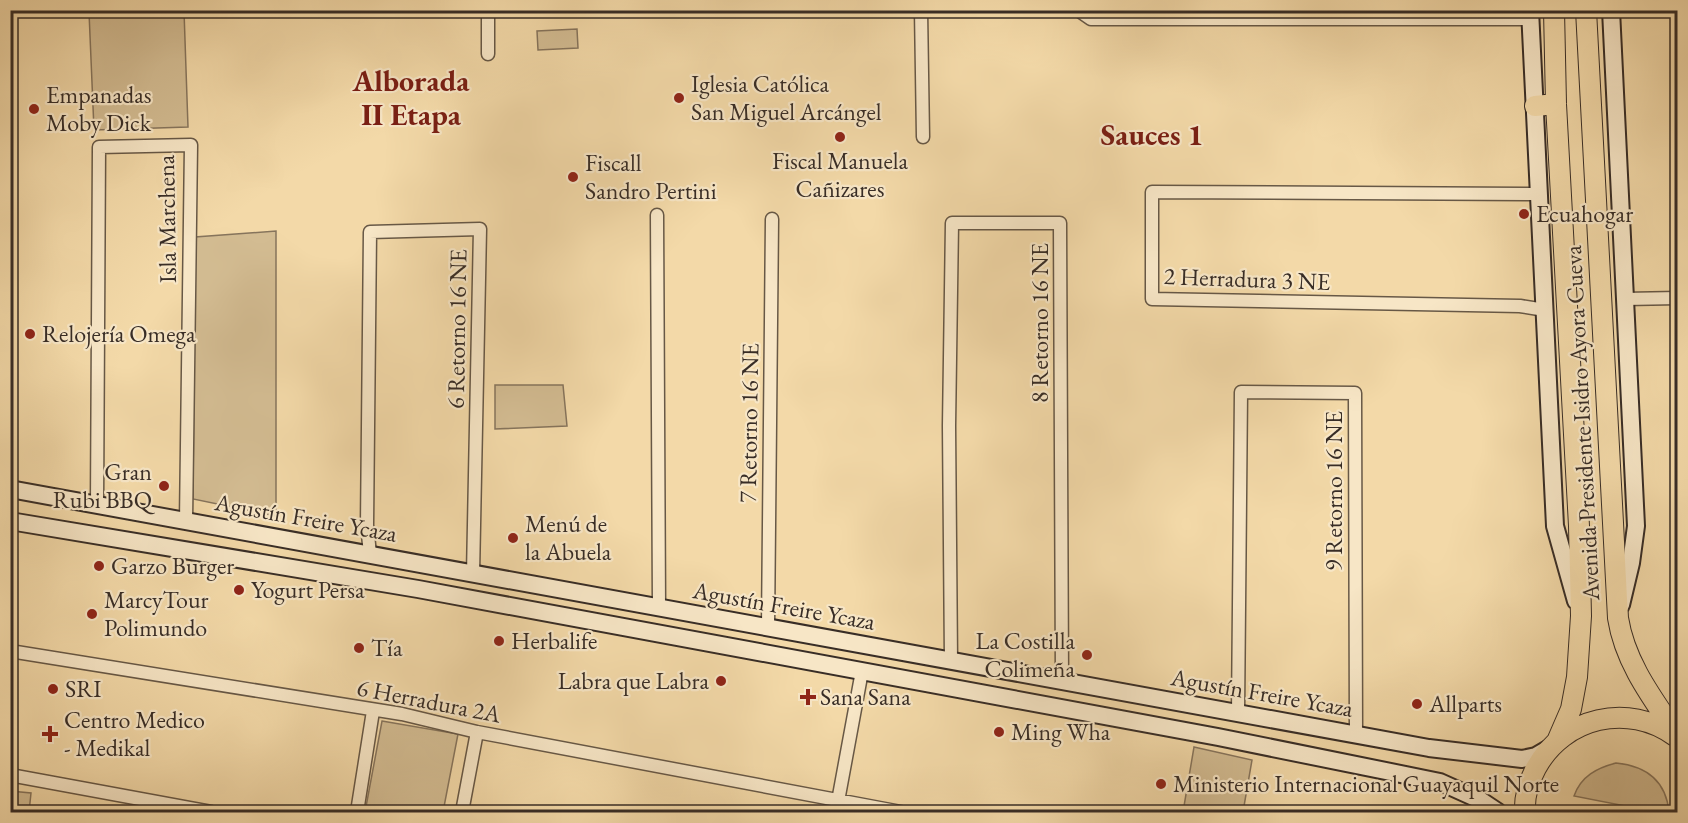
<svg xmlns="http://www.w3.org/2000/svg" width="1688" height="823" font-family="'EB Garamond',serif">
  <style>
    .green { fill: #d3bc92; stroke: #86745c; stroke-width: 1.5 }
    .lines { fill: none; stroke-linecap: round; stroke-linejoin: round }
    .minor-casing { stroke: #675846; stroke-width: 15 }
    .secondary-casing { stroke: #382d26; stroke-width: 20 }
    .primary-casing { stroke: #382d26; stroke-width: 22 }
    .minor { stroke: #f7e6c6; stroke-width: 12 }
    .secondary { stroke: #f7e6c6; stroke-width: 16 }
    .primary { stroke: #f3d9a8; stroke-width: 20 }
    .poi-dot { fill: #8f2418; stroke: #f7e6c6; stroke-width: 2 }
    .labels { text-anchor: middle; stroke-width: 4.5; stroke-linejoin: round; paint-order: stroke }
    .poi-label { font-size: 24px; fill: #382d26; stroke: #f7e6c6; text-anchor: start }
    .street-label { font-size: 24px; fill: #382d26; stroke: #f7e6c6 }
    .district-label { font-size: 30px; font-weight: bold; fill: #7a1f14; stroke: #f7e6c6 }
  </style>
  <rect width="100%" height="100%" fill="#f3d9a8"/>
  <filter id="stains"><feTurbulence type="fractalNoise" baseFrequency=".00333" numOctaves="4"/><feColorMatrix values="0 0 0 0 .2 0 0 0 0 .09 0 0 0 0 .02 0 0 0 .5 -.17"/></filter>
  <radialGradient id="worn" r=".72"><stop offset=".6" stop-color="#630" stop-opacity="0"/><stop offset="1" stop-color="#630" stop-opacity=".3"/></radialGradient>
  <!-- green -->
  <path class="green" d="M184,11L188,127L94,130L89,12Z
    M577,29L578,48L538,50L537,31Z
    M276,231V516L193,499L195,237Z
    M495,385H563L567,426L495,429Z
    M382,721L458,734L443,812H365Z
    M1194,747L1252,760L1243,812H1183Z
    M1616,763C1646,766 1666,781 1669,812H1656L1574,796C1581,776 1597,768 1616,763Z
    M10,791L31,793L29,812H11Z"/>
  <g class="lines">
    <defs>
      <path id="minor" d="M488,10V54
        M921,10L923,137
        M1078,10L1091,19H1530
        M1539,194L1152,192V299L1520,306L1545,310
        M657,215L659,607
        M1625,299L1678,298
        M97,505L99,147L191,145L186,521
        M370,554L367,525L370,232L480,229L473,574
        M768,627L772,219
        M10,651L402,714L477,732L901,812
        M951,661L949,426L952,223H1060L1062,681
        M1238,713L1241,392L1355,393L1356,735
        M10,775L211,812
        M357,812L373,711
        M462,812L477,732
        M836,812L862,671"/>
      <path id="secondary" d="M1530,10L1555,526L1576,601
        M1611,10L1636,526L1631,563L1621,605
        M10,489L1429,748L1522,759L1536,756L1548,749
        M10,521L418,589L1218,737L1440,782L1480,800L1498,812"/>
      <path id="primary" d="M1554,10L1556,104L1579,526L1581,616L1577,677L1571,709L1558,739
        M1586,10L1618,618C1625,663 1653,699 1678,736
        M1535,106L1556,104
        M1525,812C1524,798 1529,781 1536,768C1564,717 1628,702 1675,736"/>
    </defs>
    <!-- minor casing -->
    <use href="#minor" class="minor-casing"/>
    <!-- secondary casing -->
    <use href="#secondary" class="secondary-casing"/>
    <!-- primary casing -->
    <use href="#primary" class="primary-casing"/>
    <!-- minor -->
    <use href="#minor" class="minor"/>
    <!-- secondary -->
    <use href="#secondary" class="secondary"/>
    <!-- primary -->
    <use href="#primary" class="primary"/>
  </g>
  <!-- markers -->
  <g class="poi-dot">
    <circle cx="679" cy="98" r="6"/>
    <circle cx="34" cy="109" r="6"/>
    <circle cx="840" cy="137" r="6"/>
    <circle cx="573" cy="177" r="6"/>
    <circle cx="1524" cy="214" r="6"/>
    <circle cx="30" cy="334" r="6"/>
    <circle cx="164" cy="486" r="6"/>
    <circle cx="513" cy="538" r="6"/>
    <circle cx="99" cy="566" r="6"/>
    <circle cx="239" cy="590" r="6"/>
    <circle cx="92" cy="614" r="6"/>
    <circle cx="499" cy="641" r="6"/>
    <circle cx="359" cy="648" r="6"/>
    <circle cx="1087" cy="655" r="6"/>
    <circle cx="721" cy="681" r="6"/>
    <circle cx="53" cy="689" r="6"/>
    <path d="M805 688h6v6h6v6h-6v6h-6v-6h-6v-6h6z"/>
    <circle cx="1417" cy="704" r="6"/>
    <circle cx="999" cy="732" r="6"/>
    <path d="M47 725h6v6h6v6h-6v6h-6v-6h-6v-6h6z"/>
    <circle cx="1161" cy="784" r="6"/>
  </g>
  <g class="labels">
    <!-- poi labels -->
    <g class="poi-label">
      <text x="691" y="92">Iglesia Católica<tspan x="691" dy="28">San Miguel Arcángel</tspan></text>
      <text x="46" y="103">Empanadas<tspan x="46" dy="28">Moby Dick</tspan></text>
      <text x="840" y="169" text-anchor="middle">Fiscal Manuela<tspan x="840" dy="28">Cañizares</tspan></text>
      <text x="585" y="171">Fiscall<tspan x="585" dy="28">Sandro Pertini</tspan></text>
      <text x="1536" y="222">Ecuahogar</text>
      <text x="42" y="342">Relojería Omega</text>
      <text x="152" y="480" text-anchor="end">Gran<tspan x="152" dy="28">Rubi BBQ</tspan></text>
      <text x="525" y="532">Menú de<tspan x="525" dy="28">la Abuela</tspan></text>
      <text x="111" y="574">Garzo Burger</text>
      <text x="251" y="598">Yogurt Persa</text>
      <text x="104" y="608">MarcyTour<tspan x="104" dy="28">Polimundo</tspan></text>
      <text x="511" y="649">Herbalife</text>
      <text x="1075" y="649" text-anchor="end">La Costilla<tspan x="1075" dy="28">Colimeña</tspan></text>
      <text x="371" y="656">Tía</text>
      <text x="709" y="689" text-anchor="end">Labra que Labra</text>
      <text x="65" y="697">SRI</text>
      <text x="820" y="705">Sana Sana</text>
      <text x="1429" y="712">Allparts</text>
      <text x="64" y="728">Centro Medico<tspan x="64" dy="28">- Medikal</tspan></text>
      <text x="1011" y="740">Ming Wha</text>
      <text x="1173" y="792">Ministerio Internacional Guayaquil Norte</text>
    </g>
    <!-- street labels -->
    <g class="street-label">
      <text transform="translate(167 219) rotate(-91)" y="8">Isla Marchena</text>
      <text transform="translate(1247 279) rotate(2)" y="8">2 Herradura 3 NE</text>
      <text transform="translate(1040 323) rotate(-90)" y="8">8 Retorno 16 NE</text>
      <text transform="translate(457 329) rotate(-89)" y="8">6 Retorno 16 NE</text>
      <text transform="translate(749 423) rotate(-89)" y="8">7 Retorno 16 NE</text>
      <text transform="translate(1582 423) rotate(-93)" y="8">Avenida Presidente Isidro Ayora Cueva</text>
      <text transform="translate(1334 491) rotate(-90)" y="8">9 Retorno 16 NE</text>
      <text transform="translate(306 518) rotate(10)" y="8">Agustín Freire Ycaza</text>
      <text transform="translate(784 606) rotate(10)" y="8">Agustín Freire Ycaza</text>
      <text transform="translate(1262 693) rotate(10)" y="8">Agustín Freire Ycaza</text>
      <text transform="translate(429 701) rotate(11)" y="8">6 Herradura 2A</text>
    </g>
    <!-- district labels -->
    <g class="district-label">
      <text x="411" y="91">Alborada<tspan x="411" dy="34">II Etapa</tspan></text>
      <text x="1152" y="145">Sauces 1</text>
    </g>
  </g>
  <!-- margin -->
  <rect width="1688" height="823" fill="none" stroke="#f3d9a8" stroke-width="36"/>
  <rect x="12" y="12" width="1664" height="799" fill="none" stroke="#382d26" stroke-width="3"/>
  <rect x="18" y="18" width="1652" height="787" fill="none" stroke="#382d26" stroke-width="1.5"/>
  <rect width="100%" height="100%" filter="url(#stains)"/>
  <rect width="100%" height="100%" fill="url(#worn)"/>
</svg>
